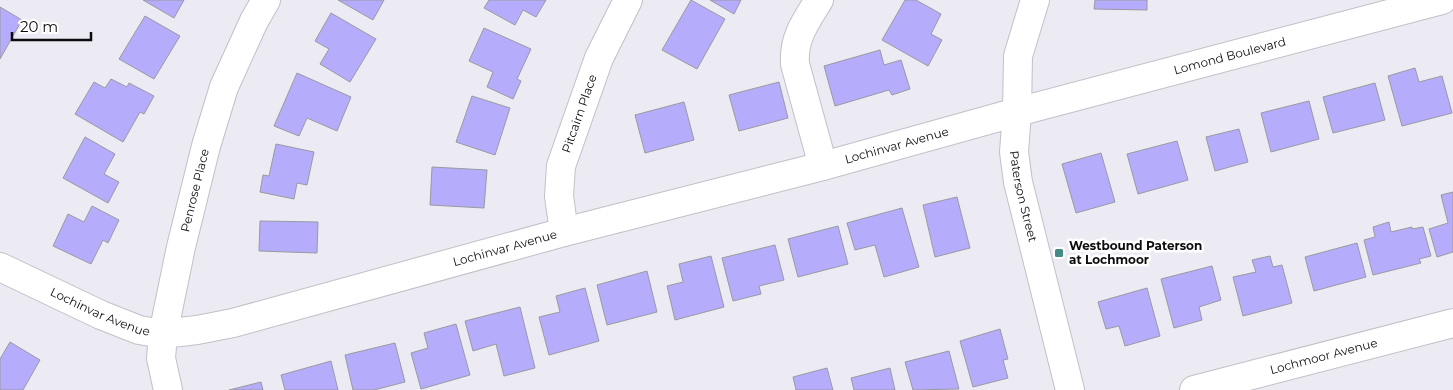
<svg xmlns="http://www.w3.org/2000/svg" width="1453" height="390" font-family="Montserrat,sans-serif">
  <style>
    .building { fill: #b5adfc; stroke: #9999a1 }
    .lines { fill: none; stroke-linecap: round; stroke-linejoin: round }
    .minor-casing { stroke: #c0c0c8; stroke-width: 30 }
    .minor { stroke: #fff; stroke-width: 28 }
    .poi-dot { fill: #438b85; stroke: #fff; stroke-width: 2 }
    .labels { text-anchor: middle; stroke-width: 5; stroke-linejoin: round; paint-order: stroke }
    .street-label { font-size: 12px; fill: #0c0c0f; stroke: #fff }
    .poi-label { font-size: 12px; font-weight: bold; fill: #0c0c0f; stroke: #fff; text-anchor: start }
  </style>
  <rect width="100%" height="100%" fill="#ecebf4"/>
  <!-- building -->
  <path class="building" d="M143,0H184L174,18Z
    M338,0H384L373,20Z
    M489,0H546L536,17L523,10L515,25L484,8Z
    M691,0L725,19L697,69L662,50Z
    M710,0H741L734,14Z
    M905,0H916L941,14L931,34L942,40L928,66L882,40Z
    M1095,0H1147V10L1094,9Z
    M0,7L22,20L0,59Z
    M331,13L376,39L350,82L320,64L329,49L315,41Z
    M145,16L180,36L154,79L119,59Z
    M484,28L531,49L517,79L521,81L513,99L487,87L493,72L469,61Z
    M880,50L884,65L901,60L910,89L892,95L889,90L835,106L824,66Z
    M1415,68L1419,82L1442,76L1452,113L1402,126L1388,76Z
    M297,73L351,97L337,131L307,118L299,136L274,126Z
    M111,79L127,87L129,83L154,96L144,114L140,112L123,142L75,114L94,82L105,88Z
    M779,82L788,118L739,131L729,95Z
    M1375,83L1385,120L1333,133L1323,97Z
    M472,96L510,108L495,155L456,142Z
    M1309,101L1319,139L1271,152L1261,113Z
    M684,102L694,140L645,153L635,115Z
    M1239,129L1248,162L1215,171L1206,137Z
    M85,137L115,154L104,174L119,182L108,203L63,178Z
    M1177,141L1188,180L1138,194L1127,154Z
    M276,144L314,152L307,185L297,183L294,199L260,192L263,175L269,176Z
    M1101,153L1115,202L1076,213L1062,164Z
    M432,167L487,170L484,208L430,205Z
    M1453,192V252L1437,257L1429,229L1448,223L1441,195Z
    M957,197L970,248L935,257L923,205Z
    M92,206L119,220L108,243L103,240L91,264L53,246L68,214L84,222Z
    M902,208L919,267L884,277L875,245L855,250L847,223Z
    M260,221L318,222L317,253L259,251Z
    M1389,222L1391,232L1412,227V229L1423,227L1431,256L1419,259L1421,263L1373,275L1364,240L1375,237L1373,227Z
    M838,226L848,264L798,277L788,239Z
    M1357,243L1366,277L1314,291L1305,257Z
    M775,245L784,280L759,286L761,294L733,301L722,258Z
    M711,256L724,307L675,320L667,286L683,282L679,264Z
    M1270,256L1273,267L1282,265L1292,303L1243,316L1233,277L1256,272L1252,260Z
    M1212,266L1221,300L1199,307L1202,320L1174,328L1161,279Z
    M647,271L657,312L607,325L597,285Z
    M585,288L599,341L549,355L539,317L560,312L556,296Z
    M1147,288L1160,336L1125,346L1119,326L1106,329L1098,302Z
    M520,307L535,368L504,376L496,344L473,351L465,321Z
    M456,324L470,375L421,389L411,353L428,348L424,333Z
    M1000,329L1008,359L1003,360L1008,378L973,387L960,341Z
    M10,342L40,360L23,390H0V359Z
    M395,343L405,382L374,390H353L345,355Z
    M949,351L959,389L913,390L905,362Z
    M331,361L338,390H285L281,375Z
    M827,368L833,390H796L793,377Z
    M890,368L895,390H854L851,378Z
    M261,382L263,390H229Z"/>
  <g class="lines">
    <defs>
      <g id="minor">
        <path d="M819,0C806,21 793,38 795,64L823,166"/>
        <path id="s1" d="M1035,0L1018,56L1017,112L1014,152L1018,182L1070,390"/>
        <path id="s2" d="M564,232L559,196L561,166L599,58L628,0"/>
        <path id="s3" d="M0,267L101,315L139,330L163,334L197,330L233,323L564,232L823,166L1017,112L1442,0"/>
        <path id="s4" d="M168,390L161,358L163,334L181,247L206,146L224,87L254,21L266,0"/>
        <path id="s5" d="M1194,390L1453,323"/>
      </g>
    </defs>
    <!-- minor casing -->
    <use href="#minor" class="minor-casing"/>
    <!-- minor -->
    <use href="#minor" class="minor"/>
  </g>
  <!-- markers -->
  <rect class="poi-dot" x="1054" y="248" width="10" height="10" rx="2.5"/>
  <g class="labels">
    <!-- street labels -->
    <g class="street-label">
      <text dy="4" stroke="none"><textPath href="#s3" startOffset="1280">Lomond Boulevard</textPath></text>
      <text dy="4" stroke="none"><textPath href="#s2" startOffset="122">Pitcairn Place</textPath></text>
      <text dy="4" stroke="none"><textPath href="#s3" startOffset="935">Lochinvar Avenue</textPath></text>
      <text dy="4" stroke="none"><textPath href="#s4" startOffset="204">Penrose Place</textPath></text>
      <text dy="4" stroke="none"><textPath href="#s1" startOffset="200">Paterson Street</textPath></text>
      <text dy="4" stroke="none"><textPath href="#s3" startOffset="530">Lochinvar Avenue</textPath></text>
      <text dy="4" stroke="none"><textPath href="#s3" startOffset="110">Lochinvar Avenue</textPath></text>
      <text dy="4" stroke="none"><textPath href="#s5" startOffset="134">Lochmoor Avenue</textPath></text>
    </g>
    <!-- poi labels -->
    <g class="poi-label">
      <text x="1069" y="250">Westbound Paterson<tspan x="1069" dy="14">at Lochmoor</tspan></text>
    </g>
  </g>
  <!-- scale -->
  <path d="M12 32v8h79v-8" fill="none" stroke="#0c0c0f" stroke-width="2.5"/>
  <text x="20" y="32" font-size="15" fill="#0c0c0f" stroke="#ffffff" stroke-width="4" paint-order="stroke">20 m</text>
</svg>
